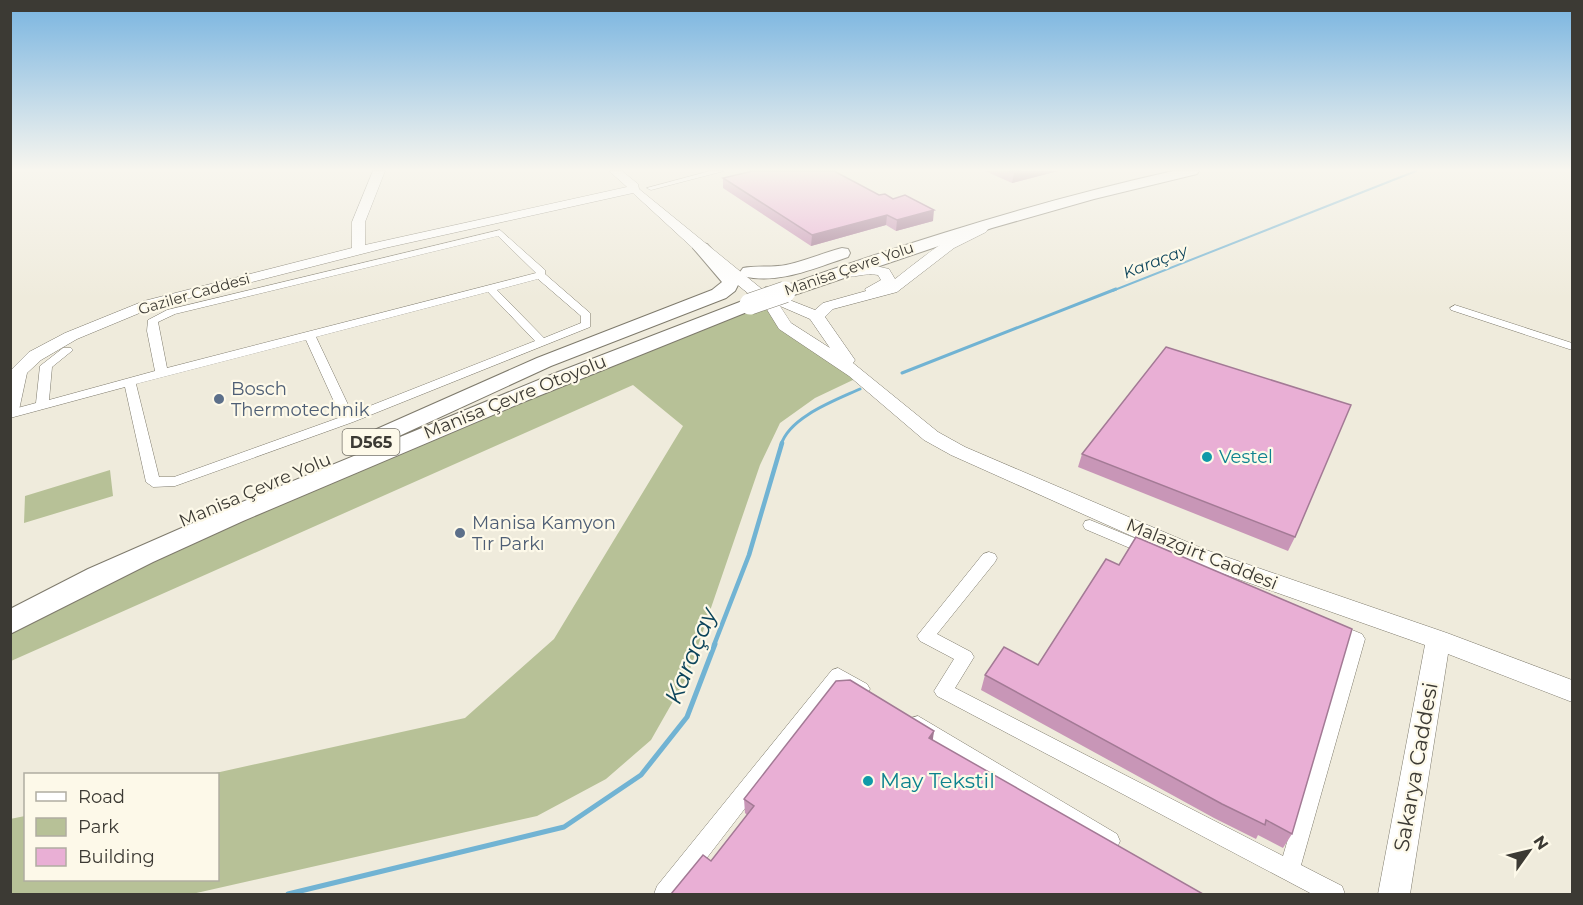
<svg xmlns="http://www.w3.org/2000/svg" width="1583" height="905" font-family="Montserrat,sans-serif">
  <style>
    .green { fill: #b7c197 }
    .lines { fill: none; stroke-linecap: round; stroke-linejoin: round }
    .stream-far3 { stroke: #71b3d3; stroke-width: 2 }
    .stream-far2 { stroke: #71b3d3; stroke-width: 3 }
    .stream-far1 { stroke: #71b3d3; stroke-width: 4.5 }
    .stream { stroke: #71b3d3; stroke-width: 5 }
    .street-casing { stroke: #7e7a6c; stroke-width: 1 }
    .secondary-casing { stroke: #7e7a6c; stroke-width: 1 }
    .highway-casing { stroke: #7e7a6c; stroke-width: 2 }
    .street { fill: #fff; fill-rule: evenodd }
    .secondary { fill: #fff; fill-rule: evenodd }
    .highway { fill: #fff; fill-rule: evenodd }
    .highway-bridge-casing { stroke: #7e7a6c; stroke-width: 22; stroke-linecap: butt }
    .highway-bridge { stroke: #fff; stroke-width: 21 }
    .wall { fill: #c896b7 }
    .shaded-wall { fill: #a37a95 }
    .building { fill: #e9afd5; stroke: #a37a95; stroke-width: 1.5 }
    .service-dot { fill: #5c6f8a; stroke: #fdf9e9; stroke-width: 2 }
    .culture-dot { fill: #0f9aa8; stroke: #fdf9e9; stroke-width: 2 }
    .labels { text-anchor: middle; stroke-width: 4.5; stroke-linejoin: round; paint-order: stroke }
    .far-street-label { font-size: 15px; fill: #3c3a34; stroke: #fdf9e9 }
    .far-water-label { font-size: 16px; font-style: italic; fill: #0c445b; stroke: #fdf9e9 }
    .shield { fill: #fdf9e9; stroke: #76736a; stroke-width: 1.5 }
    .shield-label { font-size: 16px; font-weight: bold; fill: #3c3a34 }
    .service-label { font-size: 18px; fill: #4e5e75; stroke: #fdf9e9; text-anchor: start }
    .street-label { font-size: 18px; fill: #3c3a34; stroke: #fdf9e9 }
    .culture-label { font-size: 18px; fill: #0d838f; stroke: #fdf9e9; text-anchor: start }
    .near-street-label { font-size: 21px; fill: #3c3a34; stroke: #fdf9e9 }
    .near-culture-label { font-size: 21px; fill: #0d838f; stroke: #fdf9e9; text-anchor: start }
    .near-water-label { font-size: 24px; font-style: italic; fill: #0c445b; stroke: #fdf9e9 }
  </style>
  <rect width="100%" height="100%" fill="#efebdc"/>
  <!-- green -->
  <path class="green" d="M769,305L855,379L815,398L780,423L760,465L688,675L651,740L606,779L537,816L192,894H11L10,819L25,816L26,880H218V774H211L465,718L554,639L683,426L633,385L11,661V631L145,562L650,346Z
    M110,470L113,496L24,523L25,496Z"/>
  <g class="lines">
    <!-- stream-far3 -->
    <path class="stream-far3" d="M1112,291L1416,171"/>
    <!-- stream-far2 -->
    <path class="stream-far2" d="M902,373L1116,289
      M781,445C789,417 836,400 860,389"/>
    <!-- stream-far1 -->
    <path class="stream-far1" d="M714,645L749,555L782,443"/>
    <!-- stream -->
    <path class="stream" d="M288,894L564,827L641,775L687,717L715,644"/>
    <defs>
      <path id="street" d="M710,171H724L651,190L647,188Z
        M500,230L545,270V274L590,313V327L353,422L175,486L153,487L146,482L125,387L10,418V410L36,403L40,366L63,348H71L73,350L52,367L49,400L155,371L147,331L148,320L167,310ZM498,236L536,273L167,368L158,322L175,314ZM538,279L581,316V323L544,338L497,290ZM488,292L535,341L352,413L316,337ZM306,340L341,417L174,477H159L136,384Z
        M1455,305L1572,343V350L1451,310L1450,308Z
        M1090,520L1154,546L1157,550L1154,554H1144L1085,529L1083,525L1085,521Z
        M989,552L995,554L997,558L995,562L937,634L971,652L974,657L955,688L1283,856L1346,642L1329,635L1326,630L1329,625L1335,623L1362,634L1365,639L1301,865L1342,886L1345,894H1312L937,696L934,691L954,659L920,641L917,636L983,554Z
        M838,668L867,684L870,689L867,694L861,697L840,685L679,894H654L657,886L832,670Z
        M918,716L1117,834L1120,841L1117,848L1109,851L1101,848L911,730L909,724L911,718Z"/>
      <path id="secondary" d="M373,171H385L365,222V245L627,187L609,171H622L638,184L639,189L763,290L765,287H775L792,301L815,310L823,303L866,291L865,289L881,280L878,275C864,272 854,279 841,276L839,273L841,270L867,264L889,269L895,279C912,266 965,221 986,226L988,229L986,232L954,248L897,292L833,309L825,317L855,360L853,363L938,432L965,447L1206,550L1447,633L1572,680V702L1448,654L1410,894H1378L1425,645L1190,562L951,455L924,440L849,376L779,329L766,308L696,251L633,193L385,248L154,307L77,339L41,360L27,373L19,410L16,414L10,415V371L29,352L65,333L144,301L352,248V222ZM780,306L810,319L830,348L791,323Z"/>
      <path id="highway" d="M1173,171H1199L1197,174L1094,199L992,228L791,296H779L776,292L779,288C908,242 1039,201 1173,171Z
        M701,243L707,244L740,281L735,291L726,298L551,366L386,442L378,444L370,442L366,437L370,432L537,358L712,290L722,282L693,248Z
        M842,248L848,249L850,253L848,257C815,268 778,285 743,276L740,272L743,268C757,265 772,268 786,265C805,261 823,253 842,248Z
        M750,298L757,300L759,304L757,308L521,403L243,521L153,562L10,634V609L88,569L225,509L553,374Z"/>
    </defs>
    <!-- street casing -->
    <use href="#street" class="street-casing"/>
    <!-- secondary casing -->
    <use href="#secondary" class="secondary-casing"/>
    <!-- highway casing -->
    <use href="#highway" class="highway-casing"/>
    <!-- street -->
    <use href="#street" class="street"/>
    <!-- secondary -->
    <use href="#secondary" class="secondary"/>
    <!-- highway -->
    <use href="#highway" class="highway"/>
    <defs>
      <path id="highway-bridge" d="M750,304L785,292"/>
    </defs>
    <!-- highway-bridge casing -->
    <use href="#highway-bridge" class="highway-bridge-casing"/>
    <!-- highway-bridge -->
    <use href="#highway-bridge" class="highway-bridge"/>
  </g>
  <!-- wall -->
  <path class="wall" d="M985,171H1058L1012,183Z
    M723,178L879,195L933,221L896,231L886,225L811,246L723,188Z
    M1082,454L1295,537L1288,551L1078,467Z
    M985,675L1292,834L1283,848L1258,835L1256,839L1214,818L981,690Z
    M934,731L932,740L711,861L747,815L745,813L744,799Z"/>
  <!-- shaded-wall -->
  <path class="shaded-wall" d="M1022,171H1058L1012,183L1014,173Z
    M934,210L933,221L896,231L897,220Z
    M887,215L886,225L811,246L812,235Z
    M934,731L932,746L929,738Z"/>
  <!-- building -->
  <path class="building" d="M753,171H834L879,195L885,194L893,199L905,195L934,210L897,220L887,215L812,235L723,178Z
    M1009,171H1022L1014,173Z
    M1166,347L1351,405L1295,537L1082,454Z
    M1136,537L1352,629L1292,834L1266,820L1265,825L1222,804L985,675L1004,647L1038,665L1106,559L1119,565Z
    M850,680L934,731L929,738L1203,894H671L703,855L711,861L754,806L744,799L836,681Z"/>
  <!-- sky -->
  <linearGradient id="sky" x2="0" y2="1"><stop stop-color="#78b4e0"/><stop offset="0.57" stop-color="#f8f6ef"/><stop offset="1" stop-color="#f8f6ef" stop-opacity="0"/></linearGradient>
  <rect width="1583" height="298" fill="url(#sky)"/>
  <!-- markers -->
  <g class="service-dot">
    <circle cx="219" cy="399" r="6"/>
    <circle cx="460" cy="533" r="6"/>
  </g>
  <g class="culture-dot">
    <circle cx="1207" cy="457" r="6"/>
    <circle cx="868" cy="781" r="6"/>
  </g>
  <g class="labels">
    <!-- far-street labels -->
    <g class="far-street-label">
      <text transform="translate(849 269) rotate(-19)" y="5">Manisa Çevre Yolu</text>
      <text transform="translate(194 294) rotate(-16)" y="5">Gaziler Caddesi</text>
    </g>
    <!-- far-water labels -->
    <g class="far-water-label">
      <text transform="translate(1155 261) rotate(-21)" y="6">Karaçay</text>
    </g>
    <!-- shield labels -->
    <rect class="shield" x="342.5" y="429" width="57" height="26" rx="4.5"/>
    <g class="shield-label">
      <text x="371" y="448">D565</text>
    </g>
    <!-- service labels -->
    <g class="service-label">
      <text x="231" y="395">Bosch<tspan x="231" dy="21">Thermotechnik</tspan></text>
      <text x="472" y="529">Manisa Kamyon<tspan x="472" dy="21">Tır Parkı</tspan></text>
    </g>
    <!-- street labels -->
    <g class="street-label">
      <text transform="translate(515 397) rotate(-22)" y="6">Manisa Çevre Otoyolu</text>
      <text transform="translate(255 490) rotate(-23)" y="6">Manisa Çevre Yolu</text>
      <text transform="translate(1202 554) rotate(22)" y="6">Malazgirt Caddesi</text>
    </g>
    <!-- culture labels -->
    <g class="culture-label">
      <text x="1219" y="463">Vestel</text>
    </g>
    <!-- near-street labels -->
    <g class="near-street-label">
      <text transform="translate(1416 767) rotate(-80)" y="7">Sakarya Caddesi</text>
    </g>
    <!-- near-culture labels -->
    <g class="near-culture-label">
      <text x="880" y="788">May Tekstil</text>
    </g>
    <!-- near-water labels -->
    <g class="near-water-label">
      <text transform="translate(691 656) rotate(-68)" y="8">Karaçay</text>
    </g>
  </g>
  <!-- border -->
  <rect width="1583" height="905" fill="none" stroke="#3c3a34" stroke-width="24"/>
  <!-- legend -->
  <rect x="24" y="773" width="195" height="108" fill="#fdf9e9" stroke="#b0ada1" stroke-width="1.5"/>
  <rect x="36" y="792" width="30" height="9" fill="#ffffff" stroke="#b0ada1" stroke-width="1.5"/>
  <text x="78" y="803" font-size="18" fill="#3c3a34">Road</text>
  <rect x="36" y="818" width="30" height="18" fill="#b7c197" stroke="#b0ada1" stroke-width="1.5"/>
  <text x="78" y="833" font-size="18" fill="#3c3a34">Park</text>
  <rect x="36" y="848" width="30" height="18" fill="#e9afd5" stroke="#b0ada1" stroke-width="1.5"/>
  <text x="78" y="863" font-size="18" fill="#3c3a34">Building</text>
  <!-- north arrow -->
  <g transform="translate(1529 851) rotate(56)" stroke="#fdf9e9" stroke-width="4.5" paint-order="stroke">
  <path d="M0-4.5L10 22L0 15L-10 22Z" fill="#3c3a34"/>
  <text y="-9" font-size="16" font-weight="bold" text-anchor="middle" fill="#3c3a34">N</text>
  </g>
</svg>
